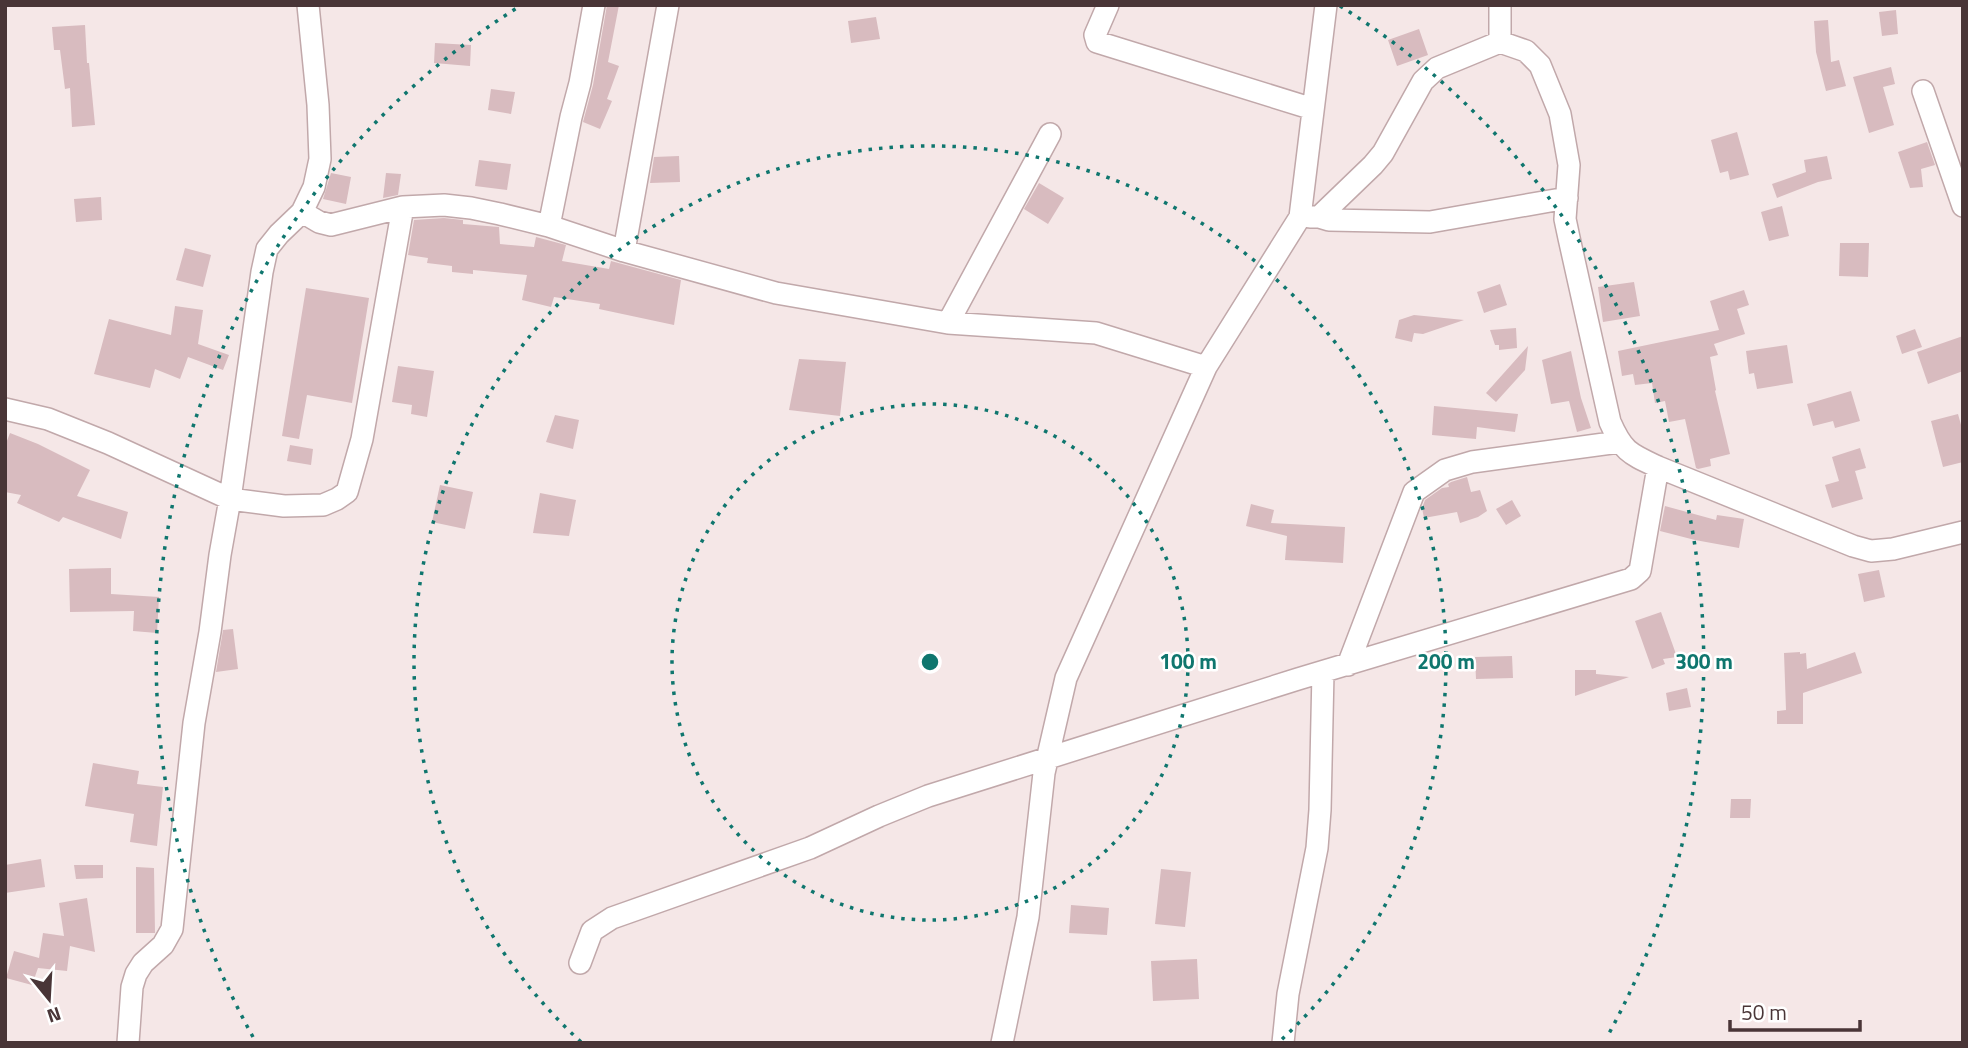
<svg xmlns="http://www.w3.org/2000/svg" width="1968" height="1048" font-family="'Titillium Web',sans-serif">
  <style>
    .building { fill: #d8bbbf }
    .lines { fill: none; stroke-linecap: round; stroke-linejoin: round }
    .minor-casing { stroke: #c1a8aa; stroke-width: 24 }
    .minor { stroke: #fff; stroke-width: 21 }
    .ring { fill: none; stroke: #0f766e; stroke-width: 3.5; stroke-dasharray: 3.5 7 }
    .centre { fill: #0f766e; stroke: #fff; stroke-width: 3.5 }
    .ring-label { font-size: 21px; text-anchor: middle; font-weight: bold; fill: #0f766e; stroke: #fff; stroke-width: 5; stroke-linejoin: round; paint-order: stroke }
  </style>
  <rect width="100%" height="100%" fill="#f5e7e7"/>
  <!-- building -->
  <path class="building" d="M607,5H619L608,62L619,66L607,99L612,101L600,129L583,122L593,85Z
    M1896,10L1898,34L1882,36L1879,12Z
    M876,17L880,39L851,43L848,21Z
    M1828,20L1831,62L1839,60L1846,86L1826,91L1816,52L1814,21Z
    M85,25L87,63H89L95,125L72,127L70,88L65,89L60,50H54L52,27Z
    M1419,29L1428,55L1397,66L1388,40Z
    M435,43L471,45L470,66L434,63Z
    M1891,67L1895,84L1883,87L1894,125L1869,133L1853,77Z
    M491,89L515,92L511,114L488,110Z
    M1737,132L1749,175L1730,180L1728,171L1720,173L1711,140Z
    M1927,142L1935,165L1921,169L1923,187L1910,188L1898,152Z
    M679,156L680,182L650,183L654,157Z
    M1827,156L1832,179L1818,182L1777,198L1772,184L1806,172L1804,160Z
    M479,160L511,164L507,190L475,186Z
    M331,173L351,177L346,204L323,199Z
    M386,173L401,174L398,195L383,198Z
    M1039,183L1064,198L1048,224L1024,209Z
    M101,197L102,220L76,222L74,199Z
    M1782,206L1789,236L1769,241L1761,212Z
    M444,218L463,220V224L499,227L500,244L534,247L536,237L566,245L562,261L609,269L611,261L681,280L674,325L599,309L600,304L554,297L551,307L522,300L527,275L473,270V274L452,272V266L427,263L428,258L408,255L414,220Z
    M1840,243H1869L1868,277L1839,276Z
    M185,248L211,255L203,287L176,280Z
    M1634,282L1640,316L1603,322L1598,287Z
    M1500,284L1507,305L1484,313L1477,292Z
    M306,288L369,298L352,403L307,395L299,439L282,436Z
    M1744,290L1749,305L1737,309L1745,334L1714,344L1718,355L1710,357L1716,390L1715,391L1730,454L1710,459L1711,466L1698,469L1696,468L1685,419L1669,422L1665,401L1655,403L1652,383L1635,385L1633,374L1622,376L1618,351L1719,330L1710,301Z
    M175,306L203,310L198,344L229,355L223,370L188,357L180,379L155,369L150,388L94,374L109,319L171,335Z
    M1414,315L1464,320L1423,334L1414,333L1412,342L1395,338L1399,320Z
    M1516,328L1517,348L1499,350V345H1495L1490,330Z
    M1915,329L1922,347L1902,354L1896,336Z
    M1963,336V371L1928,384L1917,352Z
    M1787,345L1793,383L1757,389L1754,373L1749,374L1746,351Z
    M1528,346L1525,370L1496,402L1486,393Z
    M1571,351L1581,398L1591,428L1577,432L1569,401L1551,404L1542,360Z
    M799,359L846,362L840,416L789,410Z
    M398,366L434,371L427,417L411,414L412,405L392,402Z
    M1851,391L1860,421L1835,428L1833,421L1813,426L1807,404Z
    M1434,406L1518,414L1515,432L1477,427L1476,439L1432,435Z
    M1958,414L1963,432V462L1943,467L1931,421Z
    M555,415L579,420L573,449L546,442Z
    M10,433L38,444L90,470L77,496L128,512L121,539L63,517L59,522L17,503L21,495L5,492V446Z
    M290,445L313,449L311,465L287,461Z
    M1860,448L1866,468L1855,471L1863,499L1832,508L1825,485L1839,481L1832,457Z
    M1467,477L1471,492L1480,490L1487,511L1478,517L1460,523L1457,512L1424,518L1422,508L1425,500L1442,488L1449,487L1448,484L1451,482Z
    M440,485L473,492L465,529L432,522Z
    M540,493L576,500L569,536L533,533Z
    M1512,500L1521,516L1506,525L1496,509Z
    M1251,504L1274,510L1271,523L1345,527L1343,563L1285,560L1287,536L1246,526Z
    M1665,506L1716,520L1717,515L1744,519L1739,548L1695,540L1660,531Z
    M111,568V594L159,597L157,633L133,631L134,611L70,612L69,569Z
    M1879,570L1885,597L1864,602L1858,574Z
    M1661,612L1677,657L1663,659L1665,664L1652,669L1635,621Z
    M233,629L238,669L216,672L223,630Z
    M1800,652V654L1806,653L1807,669L1855,652L1862,673L1803,693V724H1777V711L1786,710L1784,653Z
    M1512,656L1513,678L1476,679L1475,657Z
    M1575,670H1596V674L1629,677L1575,696Z
    M1687,688L1691,707L1669,711L1666,693Z
    M93,763L139,771L137,784L163,787L157,846L130,842L134,814L85,806Z
    M1731,799H1751L1750,818H1730Z
    M41,859L45,887L5,893V865Z
    M74,865H103V878L76,879Z
    M136,867L154,868L155,933H136Z
    M1161,869L1191,872L1185,927L1155,924Z
    M87,898L95,952L70,946L67,971L38,968L32,985L6,978L14,951L39,958L43,933L64,936L59,903Z
    M1071,905L1109,908L1107,935L1069,933Z
    M1197,959L1199,999L1153,1001L1151,961Z"/>
  <g class="lines">
    <defs>
      <path id="minor" d="M1108,5L1095,35L1097,42L1313,109
        M1500,5V42
        M1923,91L1963,206
        M302,212L319,222L331,225L403,207L444,205L471,208L500,214L549,226L624,251L776,293L948,323L1096,333L1206,367
        M1310,217H1319L1329,220L1430,222L1567,198
        M1319,217L1373,165L1383,153L1423,81L1437,68L1500,42L1526,51L1540,65L1560,114L1569,165L1565,219L1569,238L1610,422C1623,452 1630,454 1658,467L1853,546L1871,551L1893,549L1963,532
        M549,226L571,117L580,83L594,5
        M624,251L668,5
        M948,323L1050,134
        M5,409L48,419L108,443L230,499L284,506L323,505L337,499L347,492L362,439L403,207
        M1348,665L1414,492L1445,470L1472,462L1619,442
        M580,963L592,931L612,918L810,848L879,816L928,796L1298,679L1631,579L1640,571L1658,467
        M128,1043L132,987L136,974L143,963L163,945L172,929L194,723L210,632L220,555L230,499L262,272L267,249L279,234L302,212L314,187L320,159L318,105L308,5
        M1002,1043L1028,917L1044,773L1066,678L1206,367L1300,217L1326,5
        M1283,1043L1288,994L1317,848L1320,810L1323,672"/>
    </defs>
    <!-- minor casing -->
    <use href="#minor" class="minor-casing"/>
    <!-- minor -->
    <use href="#minor" class="minor"/>
  </g>
  <!-- distance rings -->
  <g class="ring">
    <circle cx="930" cy="662" r="258"/>
    <path d="M581 1042A516 516 0 1 1 1279 1042"/>
    <path d="M253 1037A774 774 0 0 1 520 6M1340 6A774 774 0 0 1 1607 1037"/>
  </g>
  <circle cx="930" cy="662" r="10" class="centre"/>
  <g class="ring-label">
    <text x="1188" y="669">100 m</text>
    <text x="1446" y="669">200 m</text>
    <text x="1704" y="669">300 m</text>
  </g>
  <!-- border -->
  <rect width="1968" height="1048" fill="none" stroke="#493537" stroke-width="14"/>
  <!-- north arrow -->
  <g transform="translate(49 999) rotate(162)" stroke="#ffffff" stroke-width="5" paint-order="stroke">
  <path d="M0-5L12 26L0 18L-12 26Z" fill="#493537"/>
  <text y="-10" font-size="19" font-weight="bold" text-anchor="middle" fill="#493537">N</text>
  </g>
  <!-- scale -->
  <path d="M1730 1020v10h130v-10" fill="none" stroke="#493537" stroke-width="3.5"/>
  <text x="1741" y="1020" font-size="21" fill="#493537" stroke="#ffffff" stroke-width="5" paint-order="stroke">50 m</text>
</svg>
